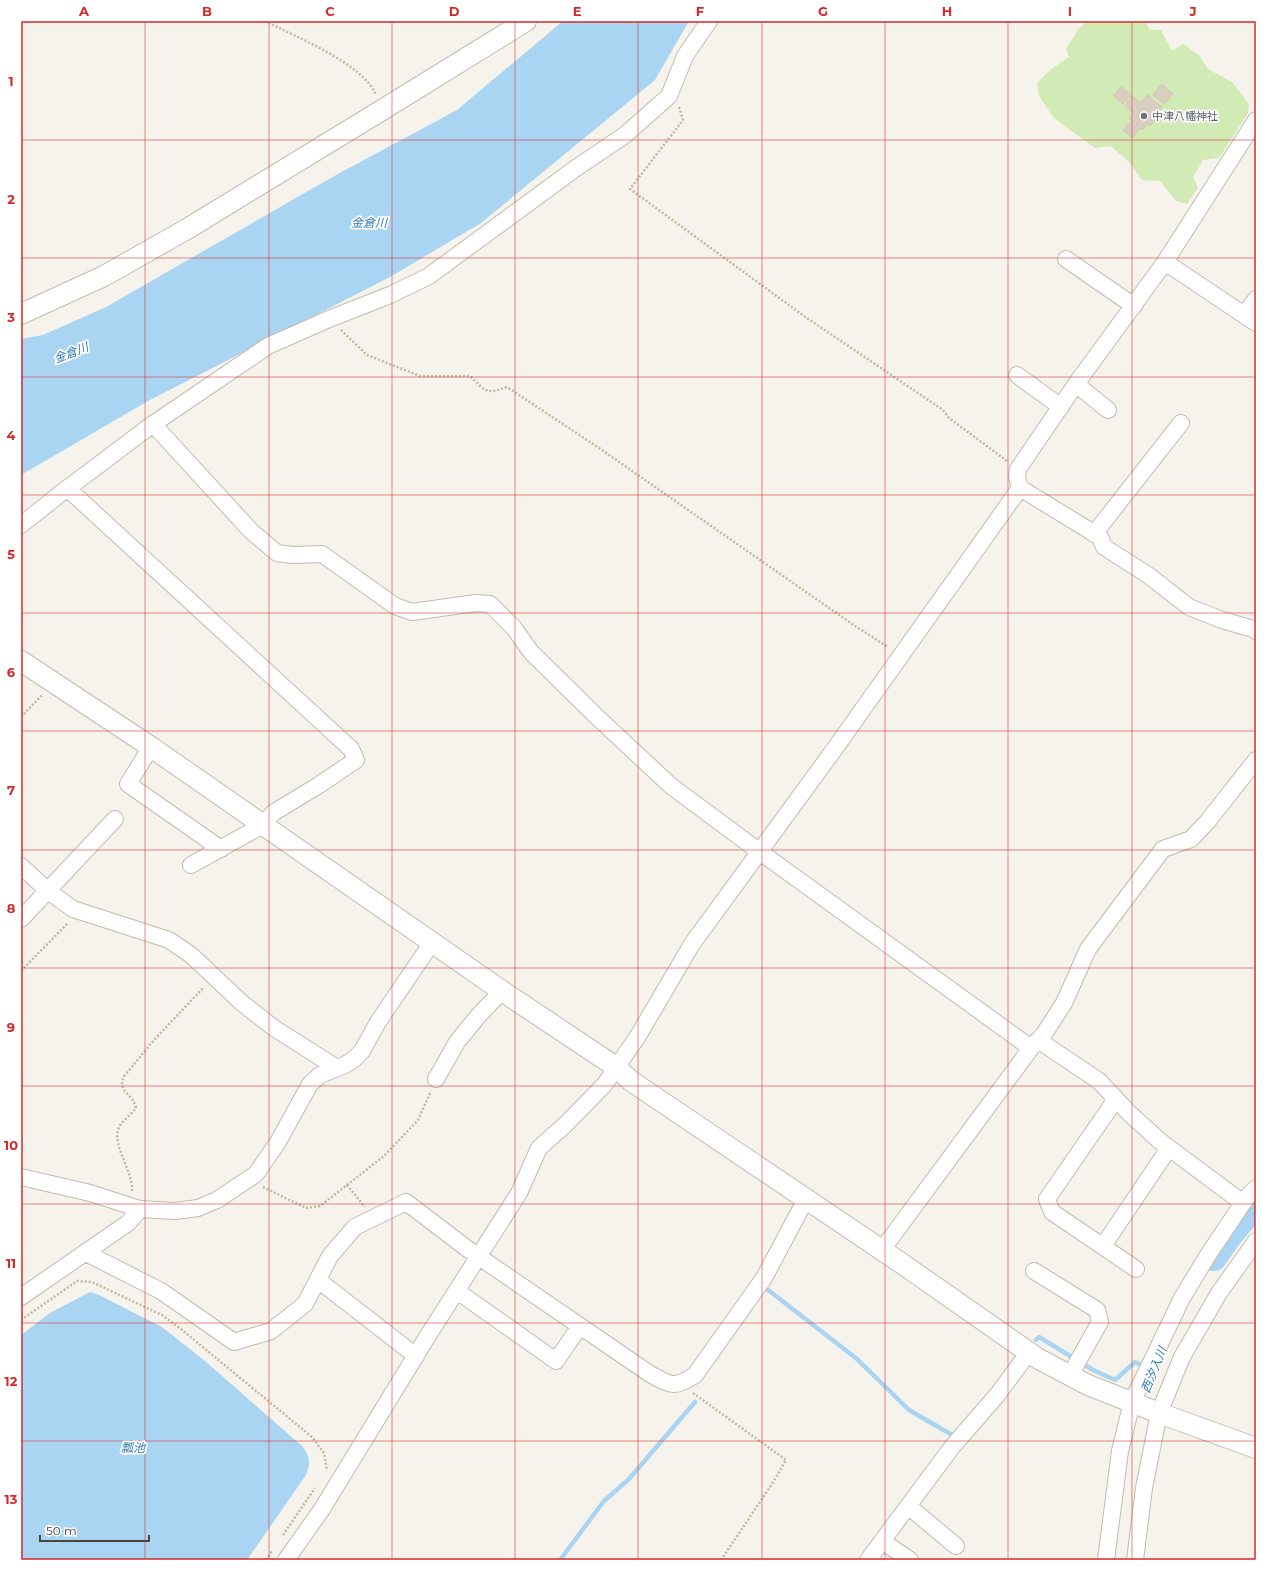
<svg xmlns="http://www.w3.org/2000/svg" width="1277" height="1581" font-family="Montserrat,'Noto Sans JP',sans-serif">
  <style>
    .green { fill: #d2eab5 }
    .water { fill: #a9d4f2 }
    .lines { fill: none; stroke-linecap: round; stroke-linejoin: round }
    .stream { stroke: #a9d4f2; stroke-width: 4.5 }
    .river { stroke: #a9d4f2; stroke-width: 26 }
    .building { fill: #d8cfc1; stroke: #d3c7b4 }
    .minor-casing { stroke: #c2bbae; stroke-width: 18 }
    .tertiary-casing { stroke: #c2bbae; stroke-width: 22 }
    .path { stroke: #c4b79f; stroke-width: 2.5; stroke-dasharray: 2 2; stroke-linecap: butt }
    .minor { stroke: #fff; stroke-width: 16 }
    .tertiary { stroke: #fff; stroke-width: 20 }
    .grid { fill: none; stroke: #d62828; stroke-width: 1; stroke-opacity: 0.55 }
    .worship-dot { fill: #6b7280; stroke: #fff; stroke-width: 1.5 }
    .labels { text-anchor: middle; stroke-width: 3.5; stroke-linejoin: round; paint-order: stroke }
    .worship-label { font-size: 11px; fill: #5b616d; stroke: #fff; text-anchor: start }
    .water-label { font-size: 12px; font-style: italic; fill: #2e7ab2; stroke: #fff }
    .neatline { fill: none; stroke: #d62828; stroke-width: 1.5 }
    .grid-label { font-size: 13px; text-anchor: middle; font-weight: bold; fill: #d62828 }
  </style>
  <rect width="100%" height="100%" fill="#f6f3ec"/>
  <!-- green -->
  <path class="green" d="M1087,21H1145L1150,30H1161L1172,51L1183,44L1199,55L1208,69L1232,82L1249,104L1248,113L1219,158L1203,160L1193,177L1198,188L1187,204L1176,201L1160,181L1142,180L1131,164L1111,146L1095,148L1054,118L1039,96L1037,83L1050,70L1069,57L1066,49L1079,28Z"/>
  <!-- water -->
  <path class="water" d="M563,21H689L655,80L481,223L390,277L148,401L21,475V339L43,335L106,307L336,175L457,110Z
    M90,1292L97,1294L162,1327L205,1361L302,1446C310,1457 311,1462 306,1475L247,1560H21V1335L50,1313Z"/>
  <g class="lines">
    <!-- stream -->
    <path class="stream" d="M763,1286L857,1359L909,1410L954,1436L956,1435
      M1036,1340L1039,1337L1093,1370L1115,1380L1135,1362L1141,1365
      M512,1560H513
      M560,1560L604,1501L629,1479L695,1402"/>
    <!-- river -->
    <path class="river" d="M1214,1258L1227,1239L1256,1204"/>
  </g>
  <!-- building -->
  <path class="building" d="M1162,84L1173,94L1164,104L1153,95Z
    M1121,87L1131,95L1123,104L1113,96Z
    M1147,95L1162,107L1156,115L1158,117L1150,126L1148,124L1142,130L1140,128L1132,138L1123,130L1132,120L1129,118L1133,113L1125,106L1132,96L1141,103Z"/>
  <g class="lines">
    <defs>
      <path id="minor" d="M1066,259L1134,306
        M1165,262L1256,323
        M1244,315L1256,299
        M1017,375L1061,407
        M1076,384L1108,410
        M153,424L251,531L277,553L292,555L322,554L395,606L412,612L476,603L490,604L514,628L531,652L596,716L671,786L760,852L1031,1048
        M67,488L351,749L356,760L319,785L273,813L263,825L191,865
        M1020,488L1100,537L1104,547L1148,575L1189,607L1222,620L1253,629L1256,631
        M21,525L60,494L153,424L268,346L329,319L390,295L429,276L576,168L625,135L669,96L685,56L709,21
        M1094,534L1181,423
        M151,747L128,784L221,849
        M21,866L48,891L73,909L169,940L191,955L242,1003L274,1028L337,1068
        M21,919L115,819
        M1038,1040L1099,1081L1129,1113L1161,1142L1243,1203
        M436,1079L457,1042L479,1015L502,991
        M1116,1099L1047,1199L1052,1212L1136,1269
        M21,1177L90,1193L140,1209L175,1211L198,1208L217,1200L256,1174L278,1142L310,1084L320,1075L345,1065L354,1059L362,1051L378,1022L433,941
        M1103,1246L1169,1148
        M882,1250L1031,1048L1044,1034L1064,1003L1088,949L1163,849L1191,839L1208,821L1256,760
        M86,1253L161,1291L234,1342L271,1331L305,1304L330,1256L355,1227L406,1202L469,1250L650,1374C671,1385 674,1389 695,1375L764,1278L806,1199
        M1034,1271L1097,1310L1100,1322L1070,1375
        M318,1280L416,1356
        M457,1291L556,1361L580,1326
        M21,1297L128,1223L140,1209
        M908,1506L956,1546
        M882,1541L910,1560
        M286,1560L322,1509L429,1334L519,1193L539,1148L566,1124L605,1084L638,1036L692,944L836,747L1020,488L1017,477L1018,469L1076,384L1165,262L1256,120
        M868,1560L952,1447L998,1394L1029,1352
        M1106,1560L1120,1451L1132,1402L1182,1298L1208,1255L1247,1197L1256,1188
        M1135,1560L1144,1488L1159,1413L1182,1357L1219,1293L1256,1241"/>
      <path id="tertiary" d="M21,314L104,276L187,229L382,110L526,21
        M21,661L151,747L502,991L616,1067L631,1081L901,1263L1037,1358L1088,1385L1159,1413L1256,1448"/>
    </defs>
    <!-- minor casing -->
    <use href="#minor" class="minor-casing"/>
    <!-- tertiary casing -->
    <use href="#tertiary" class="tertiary-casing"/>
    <!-- path -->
    <path class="path" d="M265,21C294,36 364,64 376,95
      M679,107L683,120L630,189L804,316L943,410L949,418L1007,461
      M341,330L367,355L420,376H470C486,391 485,395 507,387L599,448L855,626L888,647
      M21,717L42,695
      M21,971L68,923
      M347,1185L384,1156L418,1120L431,1091
      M263,1187L306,1208L320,1206L347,1185L365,1207
      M132,1191C133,1172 113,1146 118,1130C120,1122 131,1115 136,1108C133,1093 115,1091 125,1075L154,1040L204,987
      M21,1320L77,1281L92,1282L162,1315L182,1330L312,1437L324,1453L327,1471
      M693,1393L786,1460L772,1484L721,1560
      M283,1535L315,1488
      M266,1560L272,1551"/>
    <!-- minor -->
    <use href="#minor" class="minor"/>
    <!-- tertiary -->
    <use href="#tertiary" class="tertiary"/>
  </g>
  <!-- grid -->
  <path class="grid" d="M145,21V1560M269,21V1560M392,21V1560M515,21V1560M638,21V1560M762,21V1560M885,21V1560M1008,21V1560M1132,21V1560M21,140H1256M21,258H1256M21,377H1256M21,495H1256M21,613H1256M21,731H1256M21,850H1256M21,968H1256M21,1086H1256M21,1204H1256M21,1323H1256M21,1441H1256"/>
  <!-- markers -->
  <circle class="worship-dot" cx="1144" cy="116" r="4"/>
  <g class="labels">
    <!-- worship labels -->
    <g class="worship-label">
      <text x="1152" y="120">中津八幡神社</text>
    </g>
    <!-- water labels -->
    <g class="water-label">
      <text x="369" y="227">金倉川</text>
      <text transform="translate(71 353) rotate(-21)" y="4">金倉川</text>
      <text transform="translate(1154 1370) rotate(-68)" y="4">西汐入川</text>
      <text x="133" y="1452">瓢池</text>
    </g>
  </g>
  <!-- border -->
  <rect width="1277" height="1581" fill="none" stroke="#ffffff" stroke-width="44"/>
  <!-- scale -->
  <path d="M40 1535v6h109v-6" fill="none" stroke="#4b4439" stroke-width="2"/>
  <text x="46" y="1535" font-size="12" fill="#4b4439" stroke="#ffffff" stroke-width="3" paint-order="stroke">50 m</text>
  <rect x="22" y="22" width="1233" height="1537" class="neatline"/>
  <g class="grid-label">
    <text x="84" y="16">A</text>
    <text x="207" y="16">B</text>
    <text x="330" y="16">C</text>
    <text x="454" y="16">D</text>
    <text x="577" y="16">E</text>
    <text x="700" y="16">F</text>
    <text x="823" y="16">G</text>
    <text x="947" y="16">H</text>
    <text x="1070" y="16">I</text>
    <text x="1193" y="16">J</text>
    <text x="11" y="86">1</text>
    <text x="11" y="204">2</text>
    <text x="11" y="322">3</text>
    <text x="11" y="440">4</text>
    <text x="11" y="559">5</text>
    <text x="11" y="677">6</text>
    <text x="11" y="795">7</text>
    <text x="11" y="913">8</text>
    <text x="11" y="1032">9</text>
    <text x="11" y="1150">10</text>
    <text x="11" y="1268">11</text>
    <text x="11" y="1386">12</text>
    <text x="11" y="1504">13</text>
  </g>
</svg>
